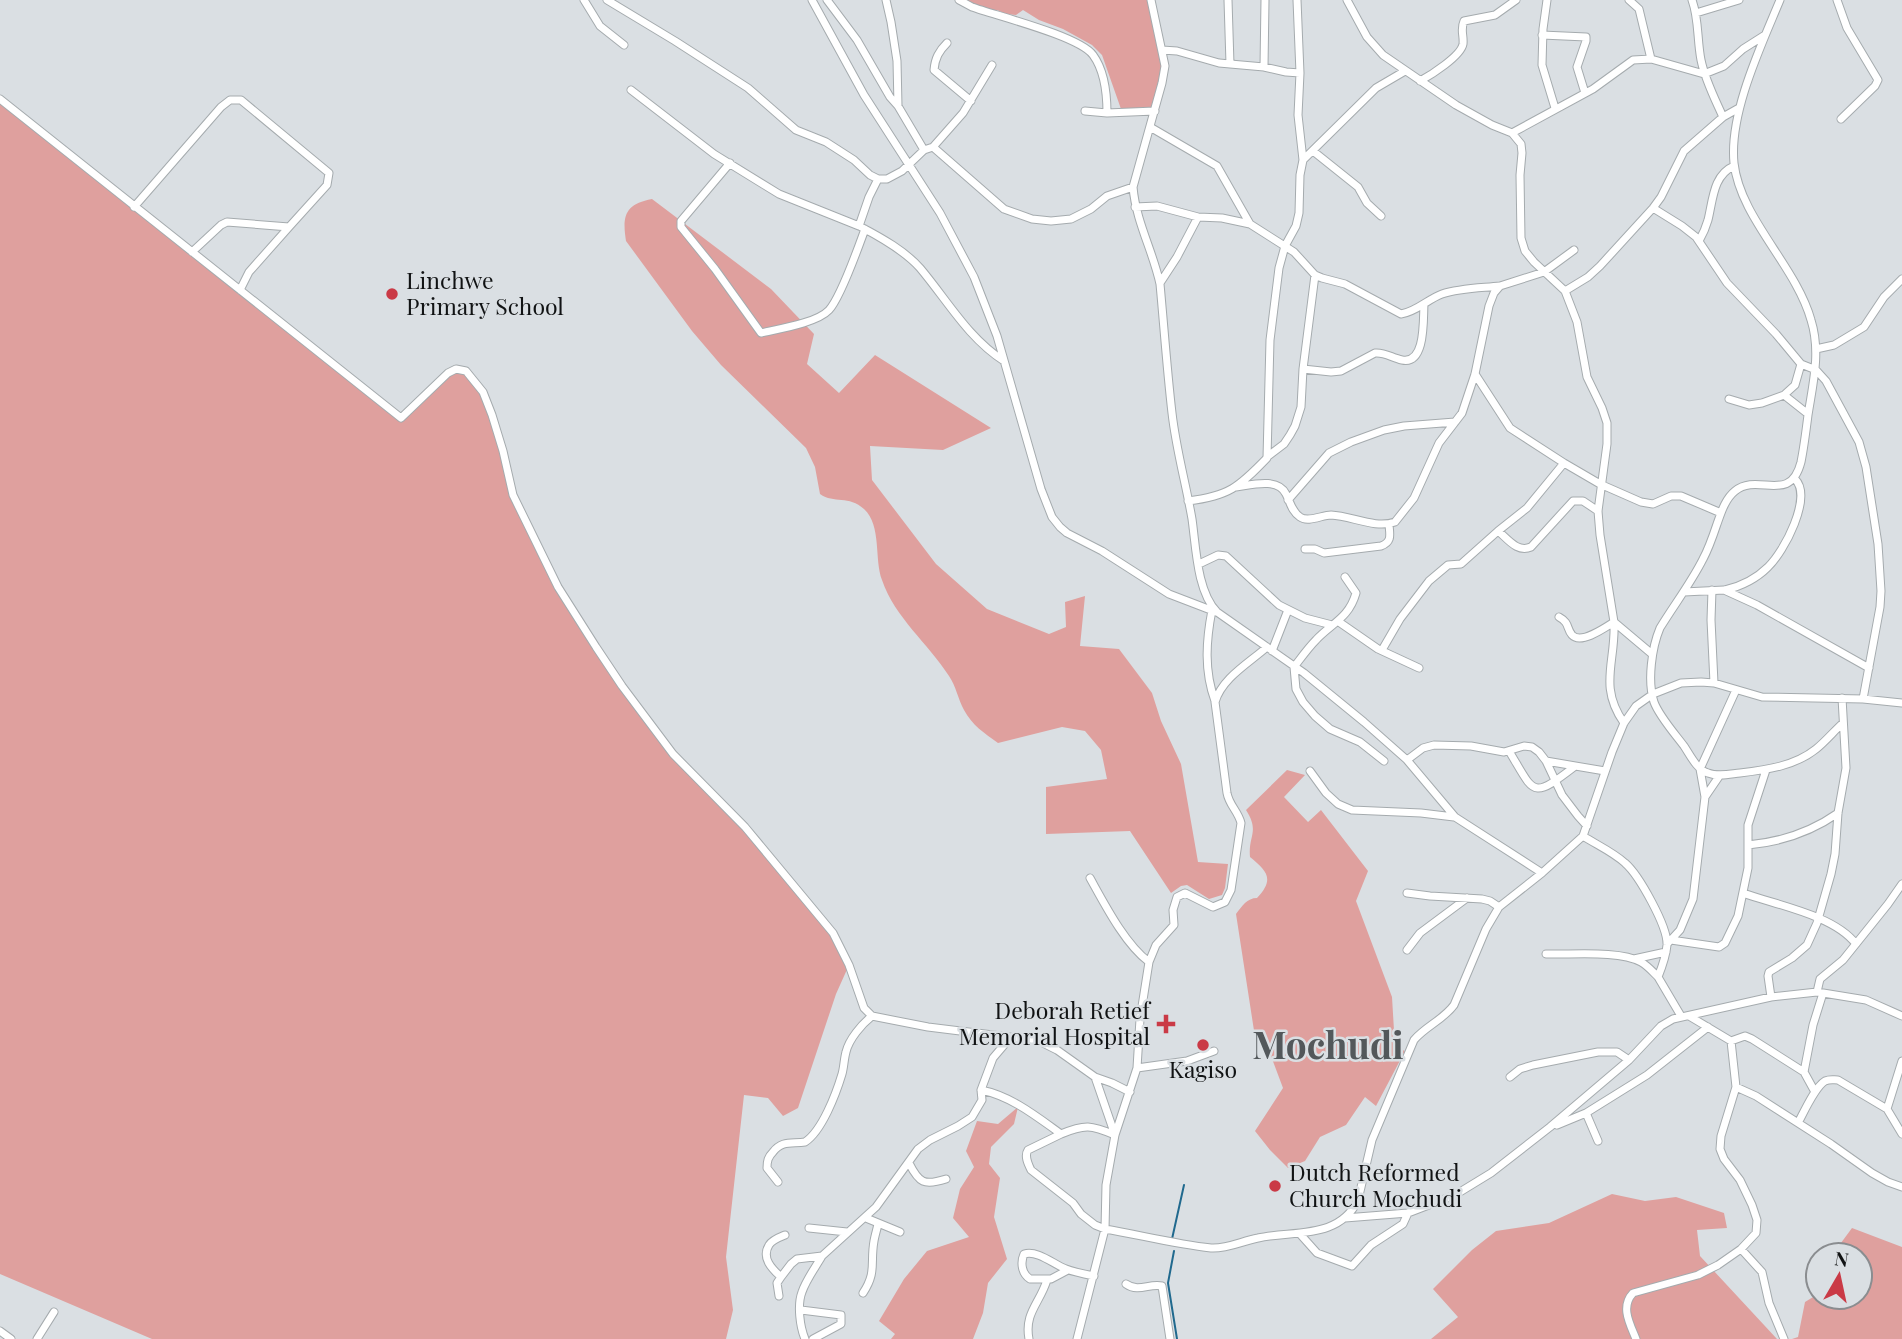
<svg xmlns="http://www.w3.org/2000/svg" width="1902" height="1339" font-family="'Playfair Display',serif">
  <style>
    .green { fill: #dfa09e }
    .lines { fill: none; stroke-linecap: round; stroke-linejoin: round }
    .stream { stroke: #20698e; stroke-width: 2 }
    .minor-casing { stroke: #a5abae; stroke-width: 9 }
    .minor { stroke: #fff; stroke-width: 7 }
    .poi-dot { fill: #ca3a46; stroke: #dadfe3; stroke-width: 2.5 }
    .labels { text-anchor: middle; stroke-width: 5; stroke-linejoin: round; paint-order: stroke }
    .poi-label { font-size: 23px; fill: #111314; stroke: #dadfe3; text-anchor: start }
    .town-label { font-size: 37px; font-weight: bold; fill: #53585b; stroke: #dadfe3 }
  </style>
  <rect width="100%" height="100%" fill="#dadfe3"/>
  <!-- green -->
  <path class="green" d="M963,0H1149L1163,63L1152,107L1121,109L1102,55L1092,45L1063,29L1039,20L1023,10L1016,15L1006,14L997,10H981Z
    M0,99L400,418L448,373L466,371L483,392L510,486L558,587L596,647L673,754L745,827L833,933L849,965L836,994L798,1108L783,1116L768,1098L744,1095L726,1257L733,1310L726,1339H152L0,1274Z
    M652,199L771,289L814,334L807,364L839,393L875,355L991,428L943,450L870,446L872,480L936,564L987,609L1049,634L1066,627L1065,602L1085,596L1080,646L1119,649L1152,693L1161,721L1181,764L1198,862L1228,864L1225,888L1222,895L1209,899L1187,885L1181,886L1171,893L1130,831L1046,834V787L1107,779L1101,750L1085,731L1062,727L998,743C984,733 972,725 964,710C958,699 956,686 949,676C928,643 895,618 882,580C874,559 882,526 864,509C849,495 834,504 820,494L815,467L806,448L721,365L692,331L626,241C622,216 625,204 652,199Z
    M1287,770L1305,775L1284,797L1308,822L1321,810L1368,871L1356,901L1392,997L1395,1047L1405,1051L1376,1106L1365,1097L1346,1125L1320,1137L1305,1161L1288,1168L1270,1150L1255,1131L1283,1088L1271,1056L1255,1037L1236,914C1242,906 1247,898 1257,898C1275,879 1267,871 1250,857C1248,835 1260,832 1246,810Z
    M1018,1107L1014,1124L991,1147L989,1164L1000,1178L994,1217L1007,1259L988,1283L983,1313L973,1339H891L895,1334L879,1321L904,1279L927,1251L969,1237L953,1218L960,1189L974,1167L966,1151L977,1121L998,1124Z
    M1612,1194L1645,1201L1676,1197L1724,1213L1727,1228L1697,1230L1700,1256L1777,1339H1431L1458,1317L1433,1289L1472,1250L1496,1231L1549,1223Z
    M1852,1228L1902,1247V1339H1792L1798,1337L1805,1302L1818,1294V1297H1860V1255H1845L1838,1247Z"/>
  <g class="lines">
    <!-- stream -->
    <path class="stream" d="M1172,1239L1184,1185
      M1174,1251L1168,1283L1177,1339"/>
    <defs>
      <path id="minor" d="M584,0L600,26L624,45
        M607,0L675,41L748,88L796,130L826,142L854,160L870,175L878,179H887L902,171L924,150L933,147L1004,209L1032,219L1051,221L1071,219L1091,209L1107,196L1133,187
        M812,0L864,95L940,213L974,277L997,336L1041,489L1052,517L1060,527L1067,533L1102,551L1169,594L1216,612
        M827,0L857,40L890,97L898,106
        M886,0L891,22L897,61L898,106L924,150
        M959,0L972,7C997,16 1079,36 1093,55C1104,70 1107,94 1107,113
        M1151,0L1165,66L1162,83L1133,187C1136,222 1153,251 1160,284C1164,327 1167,370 1172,413C1176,449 1186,484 1192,519C1196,547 1197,592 1217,612L1304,673L1364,722L1407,760L1455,817L1542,873
        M1228,0L1230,64
        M1297,0L1300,73L1298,115L1303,160
        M1347,0L1367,37L1383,55L1456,105L1492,125L1512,133L1521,144L1522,153L1520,175L1521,238L1525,251L1534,262L1565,291L1577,322L1587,377L1602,408L1607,423V444L1598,511L1600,535L1614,622L1652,654
        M1547,0L1543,29L1542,65L1555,108
        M1629,0L1639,9L1651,59
        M1692,0C1699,19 1697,40 1701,60C1705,80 1715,99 1723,117
        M1780,0C1761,46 1729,113 1734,163C1740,218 1796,266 1811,320C1821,352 1813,383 1808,415C1806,431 1804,447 1801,462C1790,505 1758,472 1735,491C1725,499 1721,513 1717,524C1713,536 1709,548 1703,559C1691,583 1674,605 1660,628C1652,647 1647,681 1654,702C1659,716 1675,734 1684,746C1690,755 1697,770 1708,773C1718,777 1730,774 1740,773C1766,770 1795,766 1816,749C1826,741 1834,731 1843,723
        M1837,0L1847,28L1878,80L1875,86L1841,119
        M1696,13L1739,0
        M1542,35L1586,37V41L1577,67L1585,93
        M947,43C939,51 935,58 934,70L971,101
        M1162,50L1177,51L1219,63L1264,67L1286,72L1300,73
        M1264,67L1265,0
        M1420,81C1431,75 1461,56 1463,44C1464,35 1460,30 1464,21L1495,15L1516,0
        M631,90L714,154L779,194L859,226L869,197L878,179
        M0,99L401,418L448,373L456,369L466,371L483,392L492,415L503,451L513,495L558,587L596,647L622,686L673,754L745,827L833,933L849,965L864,1008L872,1016L928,1027L1033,1040L1043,1043L1057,1050L1095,1077L1115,1135
        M1085,111L1107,113L1155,111
        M1150,127L1217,166L1250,224
        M1512,133L1593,89L1633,60L1651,59L1704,74L1724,66L1743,49L1765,35
        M933,147L963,113L992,65
        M1313,151L1358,187L1367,203L1381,216
        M730,163L681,221V227L715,269L761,333C778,329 817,323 829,310C841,297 858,248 865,229
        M134,207L221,107L230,100H241L329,173L327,185L289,227L227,222L221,225L192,252
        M1135,207L1157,206L1198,217L1222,218L1250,224L1294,252L1315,275L1322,278L1345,284L1401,314C1416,312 1428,299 1442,294C1460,288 1481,288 1500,286
        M1653,208L1682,226L1696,237L1727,283L1776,334L1801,364L1816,370L1826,381L1859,442L1866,467L1878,544L1881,591L1880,607L1863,699
        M861,227C882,238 905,251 920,268C947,300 968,338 1004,361
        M1699,241C1703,234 1706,227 1708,220C1713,200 1713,175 1734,166
        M1160,283L1177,257L1198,217
        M240,290L249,272L289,227
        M1565,291L1588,277L1600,266L1653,208L1661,197L1684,151L1723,117L1739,108
        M1816,349L1834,345L1864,327L1884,297L1902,279
        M1303,369L1331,372L1341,371L1375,353C1385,352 1392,358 1402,360C1426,365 1423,319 1424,304
        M1475,374L1510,428L1564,463L1600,484L1641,502L1653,504L1671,496H1681L1721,513
        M1784,395L1808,414
        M1729,399L1749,405L1762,403L1784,395L1795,385L1801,364
        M1267,457L1284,444L1290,435L1295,426L1301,407L1303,369L1315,275
        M1564,463L1527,508L1498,531C1508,539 1517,553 1531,547L1573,501H1583L1598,511
        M1236,487C1251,485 1278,477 1286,494C1290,502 1292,512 1300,517C1308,523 1322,515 1331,515C1352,516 1375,529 1395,522L1414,498L1439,443L1462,413L1475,374L1489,306L1494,293L1500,286L1544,272L1574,250
        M1288,500L1329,453L1351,442L1384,430L1404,426L1455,422
        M1188,501C1229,496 1239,487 1267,458L1270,340L1279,268L1285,246L1296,226L1299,213L1300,175L1303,160L1376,88L1405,71
        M1305,549H1315L1324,553L1381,546C1392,542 1390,535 1389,525
        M1199,564L1218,555L1226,556L1279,605L1305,618L1332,625
        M1345,577L1356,593C1349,618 1332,623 1316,640C1308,648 1301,658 1294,667L1296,689L1303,702L1315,716L1330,729L1360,742L1384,761
        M1712,590L1711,620L1714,683
        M1725,590C1742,586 1755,580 1768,567C1784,552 1813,497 1795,479
        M1684,592L1724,590L1757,605L1869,668
        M1212,610C1206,641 1204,671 1215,701
        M1559,617C1570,623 1566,628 1572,635C1581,645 1606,627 1614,622C1616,662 1598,686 1624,723
        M1339,622L1378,649L1419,668
        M1382,650L1400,619L1429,581L1448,565L1461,564L1498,531
        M1272,651L1288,610
        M1509,751C1535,794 1531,800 1574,767
        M1407,760L1423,748L1434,745L1471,746L1504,752L1524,746L1532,747L1539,752L1546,761L1562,795L1578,816L1587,826
        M1546,761L1605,771
        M1310,771L1326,793L1338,804L1352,810L1421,813L1454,817
        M1705,797L1720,775
        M1583,836C1597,845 1613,852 1625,863C1639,875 1668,927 1667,945C1666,957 1662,967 1658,977L1681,1016
        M1748,845C1780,842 1811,832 1838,813
        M1090,878C1105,905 1125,944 1149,962
        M1407,893L1430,896L1482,899L1490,901L1499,907
        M1743,893C1776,905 1834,915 1856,944
        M1671,940L1719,947L1725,943L1738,916L1748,868V825L1766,770
        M1668,943L1680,930L1693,899L1705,797L1700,769L1736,690
        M1407,950L1420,933L1467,898
        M1546,954C1571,955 1619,950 1641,962C1648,966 1653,972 1658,977
        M1634,959L1666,952
        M1817,992L1820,979L1843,960L1888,904L1902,884
        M1771,997L1768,976L1769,972L1792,958L1807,945L1817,923L1831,874L1835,854L1838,813L1846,768L1842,698
        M1731,1041L1745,1036L1752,1039L1804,1072L1815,1092
        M1902,1061L1887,1109L1902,1134
        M1137,1068L1187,1061L1214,1051
        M1804,1072L1813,1025L1823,993
        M1095,1077L1112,1083L1130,1092
        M1510,1077L1520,1069L1533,1065L1598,1052H1617L1629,1060
        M1736,1087L1756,1096L1831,1144L1872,1173L1888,1182L1902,1187
        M981,1090C1011,1096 1036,1116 1061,1134C1085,1124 1091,1125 1115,1135
        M1586,1113L1598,1141
        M1798,1123C1804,1112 1815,1087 1825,1081C1830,1079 1833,1080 1838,1080L1887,1109
        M1557,1125L1586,1113L1647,1075L1708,1027
        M1061,1134L1028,1150C1024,1156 1028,1164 1031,1170L1073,1203L1081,1214L1095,1225L1105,1229C1140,1235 1175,1244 1211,1248C1227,1249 1242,1241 1258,1238C1292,1230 1339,1240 1358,1200L1372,1140L1414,1040C1426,1026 1443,1020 1454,1005L1486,929L1499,907L1542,873L1583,836L1612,752L1624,723L1636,706L1653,694L1681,683L1701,682L1714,683L1762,697L1863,699L1902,703
        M909,1163C919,1183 924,1186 946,1179
        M778,1182L767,1168C767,1161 768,1157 773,1152C782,1140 792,1144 805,1142C822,1131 836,1094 842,1074C844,1067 844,1059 846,1052C849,1039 862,1024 872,1016
        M866,1218L900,1232
        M1345,1218L1408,1213L1455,1195L1491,1173L1550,1127L1629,1060L1661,1026L1673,1019L1771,997L1817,992L1866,1000L1902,1016
        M809,1228L847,1232
        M1300,1234L1317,1253L1352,1266L1371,1245L1403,1224L1408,1213
        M785,1235C780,1237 772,1240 769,1245C761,1258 772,1269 781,1277L791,1264L797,1259L822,1256L876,1207L918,1149L930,1140L958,1126L972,1117L982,1100L981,1090L993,1058L1010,1038
        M1741,1249L1762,1272L1769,1303L1784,1339
        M1068,1270L1051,1279H1030C1022,1274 1020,1263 1024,1254C1038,1250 1053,1264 1066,1269C1074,1272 1084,1274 1094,1276
        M1126,1284C1139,1293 1149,1283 1162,1286L1170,1339
        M863,1293C877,1272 870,1263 874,1241C875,1235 877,1229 878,1224
        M779,1296L777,1283L781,1277
        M801,1310L841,1315V1324L813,1339
        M0,1331L11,1339
        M37,1339L54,1312
        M805,1339C800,1327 797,1305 802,1292C806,1280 815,1268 822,1256
        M1029,1339C1024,1313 1040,1303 1047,1280
        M1077,1339L1105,1229L1106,1185L1115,1135L1137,1068L1140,1019L1149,962L1156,945L1174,925L1173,910L1177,897L1185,893L1213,907L1225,902L1231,890L1241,823C1238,811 1229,805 1227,793L1215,702C1222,678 1249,663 1267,647
        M1636,1339C1630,1324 1620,1307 1633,1293L1698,1275L1718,1265L1741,1249L1756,1233L1757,1220L1752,1205L1740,1180L1724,1159L1720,1149L1721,1136L1736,1087L1731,1041L1689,1016"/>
    </defs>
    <!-- minor casing -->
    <use href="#minor" class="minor-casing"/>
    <!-- minor -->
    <use href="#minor" class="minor"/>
  </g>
  <!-- markers -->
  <g class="poi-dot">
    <circle cx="392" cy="294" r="7"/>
    <path d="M1162.5 1013.5h7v7h7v7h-7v7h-7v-7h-7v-7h7z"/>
    <circle cx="1203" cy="1045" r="7"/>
    <circle cx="1275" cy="1186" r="7"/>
  </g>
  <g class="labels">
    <!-- poi labels -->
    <g class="poi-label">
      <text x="406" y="289">Linchwe<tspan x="406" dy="26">Primary School</tspan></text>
      <text x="1150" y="1019" text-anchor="end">Deborah Retief<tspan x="1150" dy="26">Memorial Hospital</tspan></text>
      <text x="1203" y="1078" text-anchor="middle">Kagiso</text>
      <text x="1289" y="1181">Dutch Reformed<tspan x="1289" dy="26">Church Mochudi</tspan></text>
    </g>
    <!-- town labels -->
    <g class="town-label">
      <text x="1328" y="1059">Mochudi</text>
    </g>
  </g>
  <!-- north arrow -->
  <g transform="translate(1839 1276) rotate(9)"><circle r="33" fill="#dadfe3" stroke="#8a8d90" stroke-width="2"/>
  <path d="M0-5L12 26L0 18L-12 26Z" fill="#ca3a46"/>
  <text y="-10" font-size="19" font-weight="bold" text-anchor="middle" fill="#111314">N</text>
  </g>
</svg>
